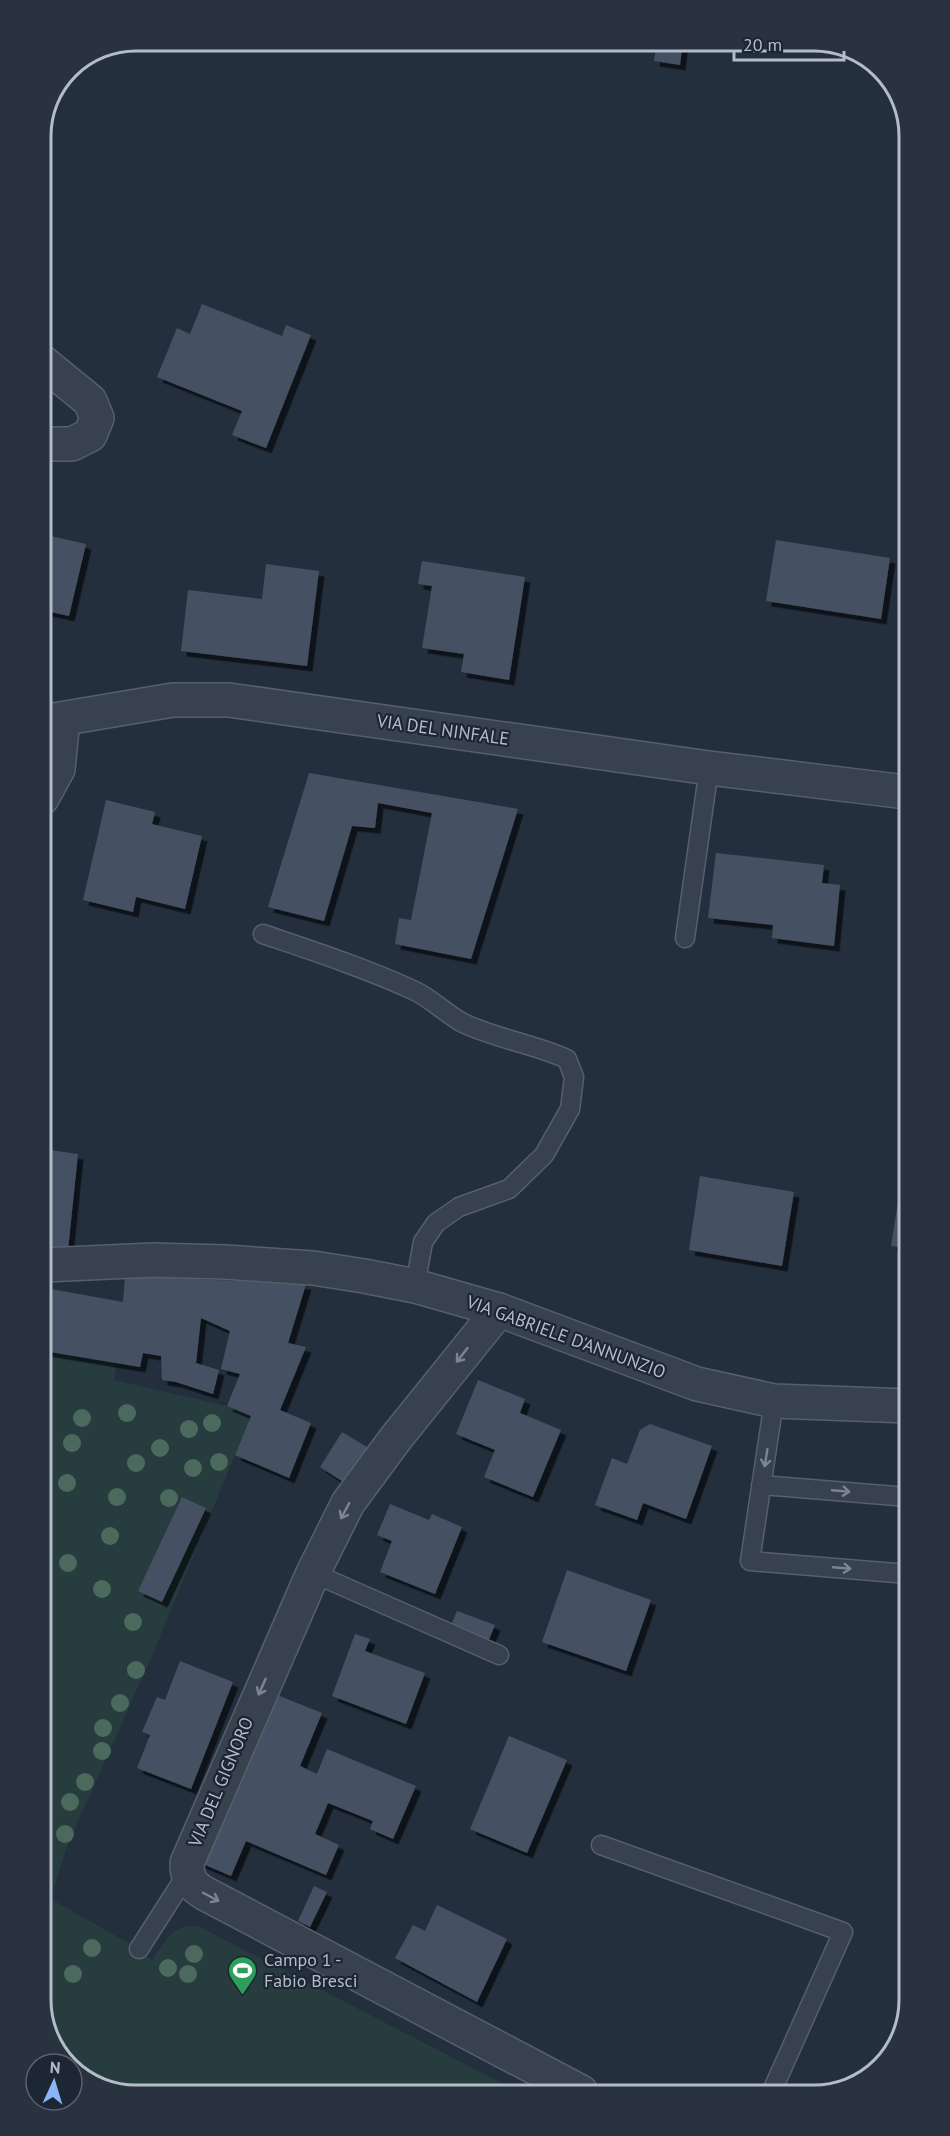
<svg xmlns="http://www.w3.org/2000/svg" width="950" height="2136" font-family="'PT Sans',sans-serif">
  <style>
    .green { fill: #263c3f }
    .building { fill: #455162; filter: url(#shadow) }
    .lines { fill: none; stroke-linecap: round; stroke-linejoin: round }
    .service-casing { stroke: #565f6c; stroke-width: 21 }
    .minor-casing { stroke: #565f6c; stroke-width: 36 }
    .tertiary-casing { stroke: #565f6c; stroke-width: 36 }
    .service { stroke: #38414e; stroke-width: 18 }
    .minor { stroke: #38414e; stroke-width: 33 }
    .tertiary { stroke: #38414e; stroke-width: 33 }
    .tree { fill: #4b6a5d }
    .oneway { stroke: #7c8592 }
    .labels { text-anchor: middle; stroke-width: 4.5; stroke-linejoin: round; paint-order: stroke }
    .street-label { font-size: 18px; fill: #b4bcc9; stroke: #1d2633 }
    .poi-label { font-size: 18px; fill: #b4bcc9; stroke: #1d2633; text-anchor: start }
    .rim { fill: none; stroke: #b4bcc9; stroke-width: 3 }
  </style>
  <defs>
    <filter id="shadow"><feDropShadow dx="5.5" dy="5.5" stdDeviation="0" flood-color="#0009"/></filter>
  </defs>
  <rect width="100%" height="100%" fill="#242f3e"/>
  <!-- green -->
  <path class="green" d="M44,1287L123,1302L114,1380L227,1406L251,1416L152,1656L67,1846L51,1899L139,1949L152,1960C165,1941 173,1922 200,1927L521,2093L129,2095L78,2076L72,2068V2064H69L46,2031Z"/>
  <!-- building -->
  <path class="building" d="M657,41H683L680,65L654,61Z
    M202,304L282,336L286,325L311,335L266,448L232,435L242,411L157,377L177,328L190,334Z
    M42,534L86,544L69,616L42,610Z
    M776,540L890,558L881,619L766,601Z
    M422,561L525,577L509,680L461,672L464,654L422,648L432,586L418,584Z
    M266,564L319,571L307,666L181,651L188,590L262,599Z
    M309,773L518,809L471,959L395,944L399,918L411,920L432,813L378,803L375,828L352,826L324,921L268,907Z
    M106,800L155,812L152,824L202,836L185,909L136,897L133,912L83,900Z
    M716,853L824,865L822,883L840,885L834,946L772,938L773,925L708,918Z
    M43,1149L78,1154L68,1250H44Z
    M903,1170L907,1171V1248L891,1246Z
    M700,1176L794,1192L782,1266L689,1250Z
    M125,1276L306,1284L288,1343L306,1347L280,1410L311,1423L289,1478L235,1455L251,1416L227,1406L240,1374L221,1369L230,1331L201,1318L196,1363L219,1370L213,1394L176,1382L162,1380L161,1356L143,1353L140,1367L44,1351V1288L123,1302Z
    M478,1380L525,1399L520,1413L561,1430L533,1497L484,1477L495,1450L456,1434Z
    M650,1424L712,1446L686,1519L643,1503L637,1520L595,1505L612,1458L627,1464L640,1430Z
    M342,1432L370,1449L348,1485L320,1467Z
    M182,1497L206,1508L162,1602L138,1591Z
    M390,1504L429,1520L432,1514L462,1527L435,1594L380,1572L392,1541L377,1535Z
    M567,1570L651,1600L626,1671L542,1642Z
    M457,1611L495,1625L488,1642L450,1628Z
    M355,1634L370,1639L365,1651L425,1673L406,1724L332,1696Z
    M180,1661L233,1682L191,1789L137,1768L150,1735L142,1732L157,1697L165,1700Z
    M272,1693L322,1713L300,1766L317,1774L327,1749L416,1786L393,1839L370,1829L373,1821L328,1803L315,1834L339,1845L326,1875L246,1841L231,1876L198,1862Z
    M509,1736L567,1760L527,1853L470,1829Z
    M314,1886L327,1892L310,1927L298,1921Z
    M437,1905L507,1939L477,2002L395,1958L413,1925L425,1931Z"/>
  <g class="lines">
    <defs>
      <path id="service" d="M263,934C313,951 365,968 413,990C431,998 446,1014 463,1023C497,1039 534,1044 567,1059L574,1077L570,1109L544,1155L509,1189L459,1207L436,1223L423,1242L415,1286
        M685,938L709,768
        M774,1401L750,1561L908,1574
        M761,1485L908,1497
        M313,1573L499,1655
        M601,1845L843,1932L772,2091
        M139,1949L187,1874"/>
      <path id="minor" d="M41,361L90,401L97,418L90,435L72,444H42
        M42,722L173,700H229L709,768L906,792
        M42,798L58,769L63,719
        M499,1310L396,1438L348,1503L313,1573L187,1863C187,1878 191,1885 204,1893L581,2092"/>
      <path id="tertiary" d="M44,1265L153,1260L225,1262L313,1268L364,1276L415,1286L499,1310L697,1384L774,1401L908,1406"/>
    </defs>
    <!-- service casing -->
    <use href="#service" class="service-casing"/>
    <!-- minor casing -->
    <use href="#minor" class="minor-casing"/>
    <!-- tertiary casing -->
    <use href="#tertiary" class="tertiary-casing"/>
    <!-- service -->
    <use href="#service" class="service"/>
    <!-- minor -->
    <use href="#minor" class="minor"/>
    <!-- tertiary -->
    <use href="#tertiary" class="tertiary"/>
  </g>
  <!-- trees -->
  <g class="tree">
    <circle cx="127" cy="1413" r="9"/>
    <circle cx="82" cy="1418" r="9"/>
    <circle cx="212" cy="1423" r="9"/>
    <circle cx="189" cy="1429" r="9"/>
    <circle cx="72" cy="1443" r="9"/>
    <circle cx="160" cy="1448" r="9"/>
    <circle cx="219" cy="1462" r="9"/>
    <circle cx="136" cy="1463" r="9"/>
    <circle cx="193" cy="1468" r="9"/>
    <circle cx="67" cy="1483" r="9"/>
    <circle cx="117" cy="1497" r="9"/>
    <circle cx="169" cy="1498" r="9"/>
    <circle cx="110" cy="1536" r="9"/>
    <circle cx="68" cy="1563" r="9"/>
    <circle cx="102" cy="1589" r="9"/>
    <circle cx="133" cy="1622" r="9"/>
    <circle cx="136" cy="1670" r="9"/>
    <circle cx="120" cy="1703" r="9"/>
    <circle cx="103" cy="1728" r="9"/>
    <circle cx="102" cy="1751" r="9"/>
    <circle cx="85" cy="1782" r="9"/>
    <circle cx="70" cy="1802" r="9"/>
    <circle cx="65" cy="1834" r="9"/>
    <circle cx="92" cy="1948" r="9"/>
    <circle cx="194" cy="1954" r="9"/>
    <circle cx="168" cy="1968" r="9"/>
    <circle cx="73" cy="1974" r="9"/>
    <circle cx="188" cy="1974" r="9"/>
  </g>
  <!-- one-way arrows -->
  <defs><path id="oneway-shaft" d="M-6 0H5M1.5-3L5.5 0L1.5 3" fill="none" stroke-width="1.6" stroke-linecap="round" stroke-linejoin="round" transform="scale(1.5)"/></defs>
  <g class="oneway">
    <use href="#oneway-shaft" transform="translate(462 1355) rotate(128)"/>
    <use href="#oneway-shaft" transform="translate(766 1458) rotate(99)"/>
    <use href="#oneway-shaft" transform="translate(841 1491) rotate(5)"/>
    <use href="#oneway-shaft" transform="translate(345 1511) rotate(118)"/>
    <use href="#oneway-shaft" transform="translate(842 1568) rotate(5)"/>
    <use href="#oneway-shaft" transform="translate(262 1687) rotate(114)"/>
    <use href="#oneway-shaft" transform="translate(211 1897) rotate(28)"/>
  </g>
  <!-- icons -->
  <defs>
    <symbol id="stadium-pin" viewBox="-11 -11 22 30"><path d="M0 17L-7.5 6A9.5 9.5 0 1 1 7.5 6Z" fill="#2e9e5b" stroke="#1d2633"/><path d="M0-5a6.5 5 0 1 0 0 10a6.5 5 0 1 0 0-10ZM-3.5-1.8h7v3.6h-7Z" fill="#fff"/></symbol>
  </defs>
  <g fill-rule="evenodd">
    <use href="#stadium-pin" x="226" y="1954" width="33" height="45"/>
  </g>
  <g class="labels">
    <!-- street labels -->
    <g class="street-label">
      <text transform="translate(443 730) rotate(8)" y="6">VIA DEL NINFALE</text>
      <text transform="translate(566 1337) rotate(20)" y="6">VIA GABRIELE D'ANNUNZIO</text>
      <text transform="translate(221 1782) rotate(-67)" y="6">VIA DEL GIGNORO</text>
    </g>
    <!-- poi labels -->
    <g class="poi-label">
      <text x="264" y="1966">Campo 1 -<tspan x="264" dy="21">Fabio Bresci</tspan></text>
    </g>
  </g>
  <!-- crop -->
  <path d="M0 0H950V2136H0ZM136 51H814A85 85 0 0 1 899 136V2000A85 85 0 0 1 814 2085H136A85 85 0 0 1 51 2000V136A85 85 0 0 1 136 51Z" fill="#29323f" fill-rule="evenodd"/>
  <path class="rim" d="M136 51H814A85 85 0 0 1 899 136V2000A85 85 0 0 1 814 2085H136A85 85 0 0 1 51 2000V136A85 85 0 0 1 136 51Z"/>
  <!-- north arrow -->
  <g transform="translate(54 2082) rotate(4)"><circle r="28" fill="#1d2633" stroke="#59626f" stroke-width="1.5"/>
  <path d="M0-4.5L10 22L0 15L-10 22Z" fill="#8ab4f8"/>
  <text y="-9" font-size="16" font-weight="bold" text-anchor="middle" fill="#b4bcc9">N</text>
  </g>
  <!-- scale -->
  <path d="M734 51v9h110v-9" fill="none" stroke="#b4bcc9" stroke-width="3"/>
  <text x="743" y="51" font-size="18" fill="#b4bcc9" stroke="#1d2633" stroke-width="4.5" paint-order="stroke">20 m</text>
</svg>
